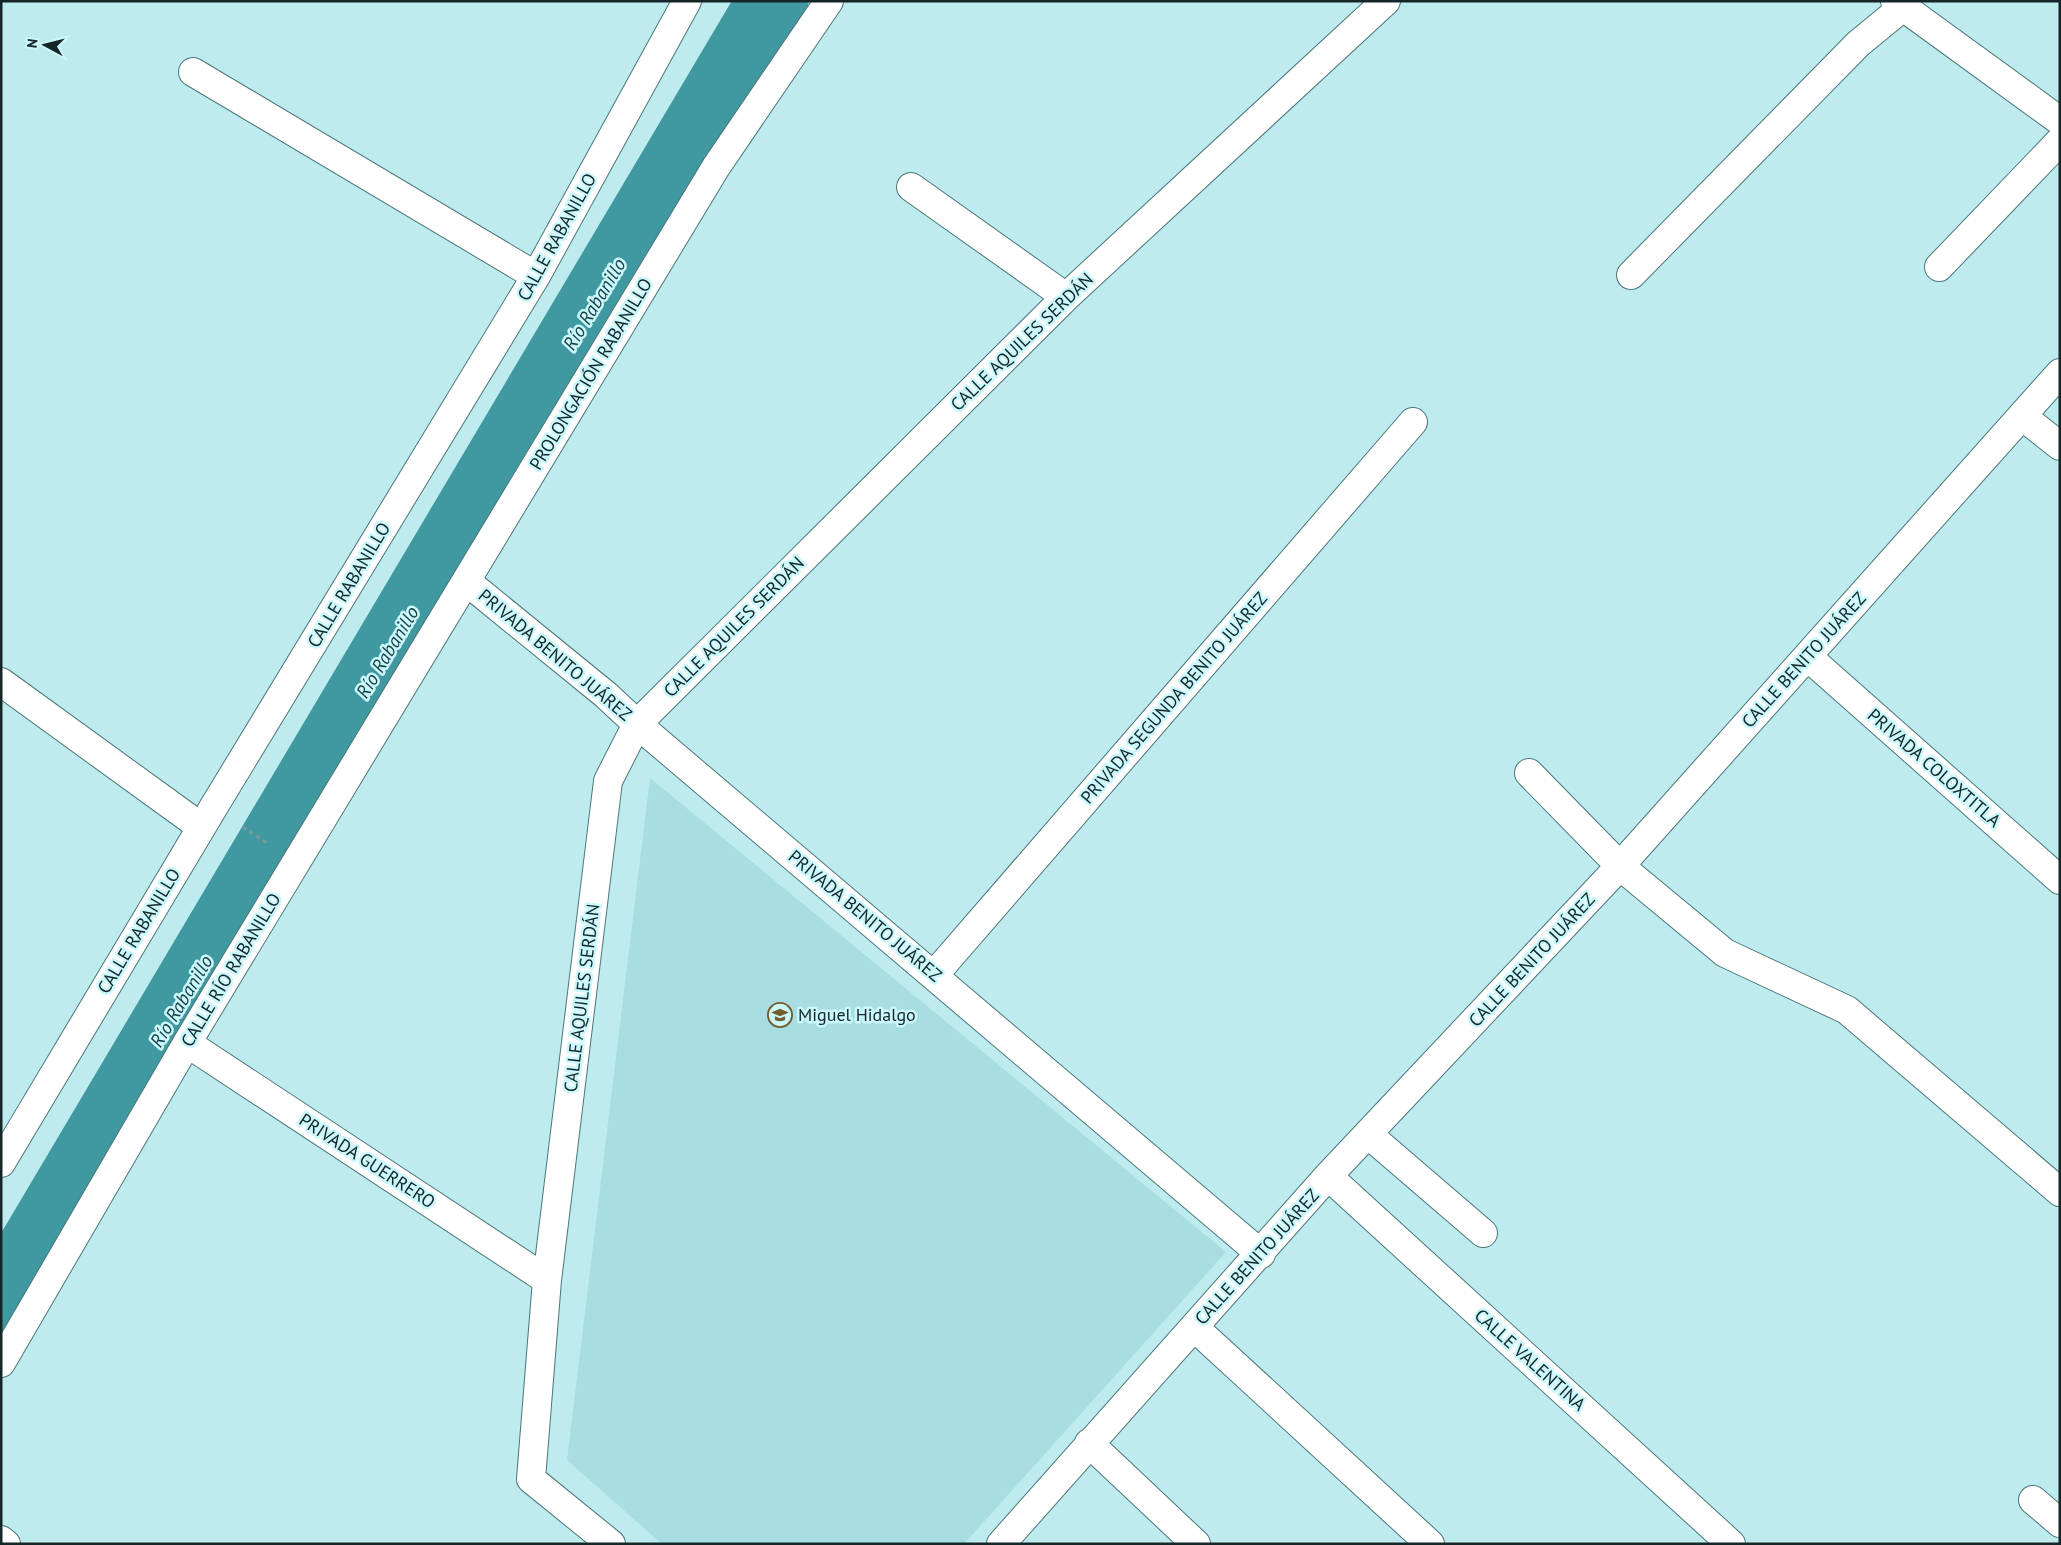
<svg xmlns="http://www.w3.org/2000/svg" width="2061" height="1545" font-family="'PT Sans',sans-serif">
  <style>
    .built { fill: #a8dee2 }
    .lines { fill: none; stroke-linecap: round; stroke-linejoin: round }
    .river { stroke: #4099a0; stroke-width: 71 }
    .minor-casing { stroke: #4c767a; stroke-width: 30 }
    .path { stroke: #789b9d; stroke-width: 3; stroke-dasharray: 4 4; stroke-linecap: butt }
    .minor { stroke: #fff; stroke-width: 28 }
    .labels { text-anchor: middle; stroke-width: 5; stroke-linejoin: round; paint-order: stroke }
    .street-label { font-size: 18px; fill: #142627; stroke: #caf8fc }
    .poi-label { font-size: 18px; fill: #142627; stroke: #caf8fc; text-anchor: start }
    .water-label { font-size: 19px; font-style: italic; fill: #163f42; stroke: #caf8fc }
  </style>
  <rect width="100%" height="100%" fill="#bdebee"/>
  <!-- built -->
  <path class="built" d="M650,778L1226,1252L964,1544H662L567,1460Z"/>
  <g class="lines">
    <!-- river -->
    <path class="river" d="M1,1303L773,1"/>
    <defs>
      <path id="minor" d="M1895,1L2060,121
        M193,72L536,276
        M911,187L1066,297
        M1939,267L2060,141
        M1631,275L1858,44L1903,7
        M2022,416L2060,446
        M466,581L606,695L637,724L1261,1254
        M1808,657L2060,880
        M1,682L201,827
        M1529,773L1620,866L1725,953L1847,1010L2060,1192
        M934,975L1413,422
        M187,1043L547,1280
        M1369,1135L1483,1233
        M1,1163L213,808L536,276L687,1
        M1328,1176L1731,1544
        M1194,1327L1430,1544
        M1,1363L187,1043L716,167L829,1
        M1089,1443L1196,1544
        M2033,1500L2060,1523
        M1,1540L6,1544
        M611,1544L531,1479L547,1280L608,781L637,724L1066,297L1386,1
        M1001,1544L1328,1176L1620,866L2060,373"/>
    </defs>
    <!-- minor casing -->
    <use href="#minor" class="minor-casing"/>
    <!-- path -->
    <path class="path" d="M243,827L267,843"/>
    <!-- minor -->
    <use href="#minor" class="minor"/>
  </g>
  <!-- icons -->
  <defs>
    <symbol id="school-ring" viewBox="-11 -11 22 22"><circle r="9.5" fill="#caf8fc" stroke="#765d2e" stroke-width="1.5"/><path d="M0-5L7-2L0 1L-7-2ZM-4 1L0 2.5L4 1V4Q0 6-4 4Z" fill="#765d2e"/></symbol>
  </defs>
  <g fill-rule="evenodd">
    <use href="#school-ring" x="766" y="1001" width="28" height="28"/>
  </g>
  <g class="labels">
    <!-- street labels -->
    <g class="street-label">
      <text transform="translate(557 237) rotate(-61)" y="6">CALLE RABANILLO</text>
      <text transform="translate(1022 342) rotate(-44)" y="6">CALLE AQUILES SERDÁN</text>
      <text transform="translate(591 374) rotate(-59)" y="6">PROLONGACIÓN RABANILLO</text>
      <text transform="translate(349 585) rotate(-59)" y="6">CALLE RABANILLO</text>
      <text transform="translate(734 627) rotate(-45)" y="6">CALLE AQUILES SERDÁN</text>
      <text transform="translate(555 655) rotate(40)" y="6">PRIVADA BENITO JUÁREZ</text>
      <text transform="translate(1804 660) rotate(-48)" y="6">CALLE BENITO JUÁREZ</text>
      <text transform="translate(1174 698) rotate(-49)" y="6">PRIVADA SEGUNDA BENITO JUÁREZ</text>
      <text transform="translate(1934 768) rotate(41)" y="6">PRIVADA COLOXTITLA</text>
      <text transform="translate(865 916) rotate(40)" y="6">PRIVADA BENITO JUÁREZ</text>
      <text transform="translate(139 931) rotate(-59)" y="6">CALLE RABANILLO</text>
      <text transform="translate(1532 960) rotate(-47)" y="6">CALLE BENITO JUÁREZ</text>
      <text transform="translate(231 970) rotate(-59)" y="6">CALLE RÍO RABANILLO</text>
      <text transform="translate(582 998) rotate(-83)" y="6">CALLE AQUILES SERDÁN</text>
      <text transform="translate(367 1161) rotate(33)" y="6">PRIVADA GUERRERO</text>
      <text transform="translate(1257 1257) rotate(-48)" y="6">CALLE BENITO JUÁREZ</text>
      <text transform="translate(1530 1360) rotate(42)" y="6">CALLE VALENTINA</text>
    </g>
    <!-- poi labels -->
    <g class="poi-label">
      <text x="798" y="1021">Miguel Hidalgo</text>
    </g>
    <!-- water labels -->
    <g class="water-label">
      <text transform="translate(594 304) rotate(-59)" y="7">Río Rabanillo</text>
      <text transform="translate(387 652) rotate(-59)" y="7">Río Rabanillo</text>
      <text transform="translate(181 1001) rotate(-59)" y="7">Río Rabanillo</text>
    </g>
  </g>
  <!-- border -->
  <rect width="2061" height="1545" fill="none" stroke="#142627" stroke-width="5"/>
  <!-- north arrow -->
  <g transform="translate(45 45) rotate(277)" stroke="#caf8fc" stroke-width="4" paint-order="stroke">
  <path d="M0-4L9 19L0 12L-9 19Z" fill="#142627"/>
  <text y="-8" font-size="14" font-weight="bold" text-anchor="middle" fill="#142627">N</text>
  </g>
</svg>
